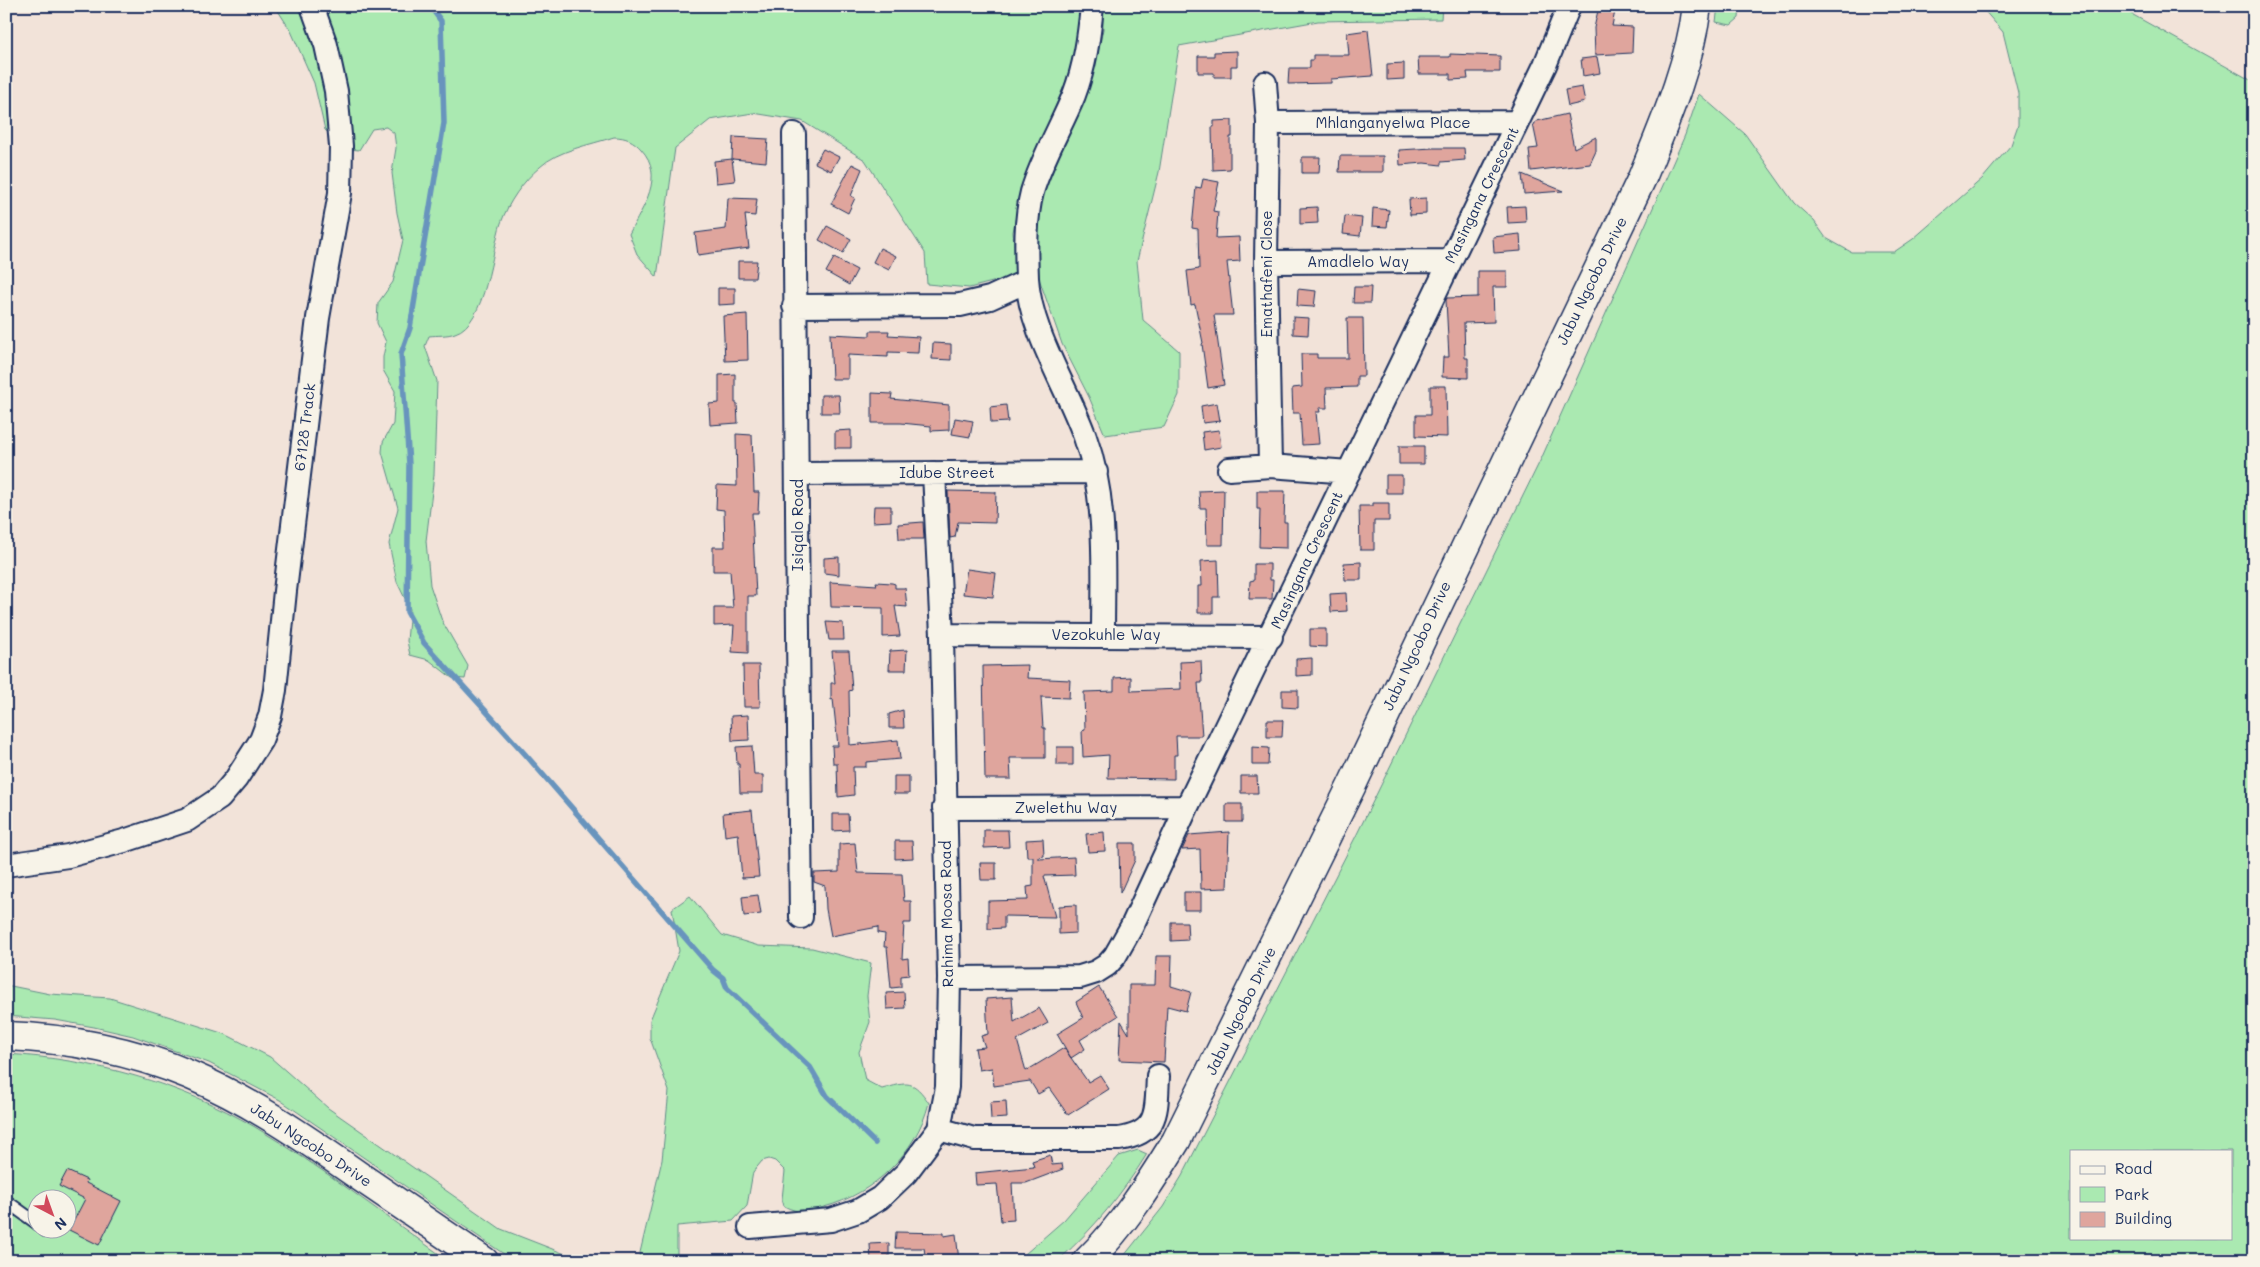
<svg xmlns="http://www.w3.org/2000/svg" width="2260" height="1267" font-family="Mali,sans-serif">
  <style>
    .green { fill: #aae9b1; stroke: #628c88; fill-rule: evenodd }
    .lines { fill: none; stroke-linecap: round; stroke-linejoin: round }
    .stream { stroke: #6894bd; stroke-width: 5.5 }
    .building { fill: #dfa59d; stroke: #1b2f5e }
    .lane-casing { stroke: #1b2f5e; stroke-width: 15 }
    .street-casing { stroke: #1b2f5e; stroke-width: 26 }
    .secondary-casing { stroke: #1b2f5e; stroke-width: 31 }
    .lane { stroke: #f7f3e8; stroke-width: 11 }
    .street { stroke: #f7f3e8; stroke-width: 22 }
    .secondary { stroke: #f7f3e8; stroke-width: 28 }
    .labels { text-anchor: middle; stroke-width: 5; stroke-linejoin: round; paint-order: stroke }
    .street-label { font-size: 15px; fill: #1b2f5e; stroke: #f7f3e8 }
  </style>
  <rect width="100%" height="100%" fill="#f2e3d9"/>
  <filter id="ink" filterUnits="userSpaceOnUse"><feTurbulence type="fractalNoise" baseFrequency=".02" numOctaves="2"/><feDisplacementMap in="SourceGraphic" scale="10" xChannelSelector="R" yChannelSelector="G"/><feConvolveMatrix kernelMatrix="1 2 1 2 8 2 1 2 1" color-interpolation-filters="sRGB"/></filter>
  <g filter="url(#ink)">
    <!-- green -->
    <path class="green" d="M275,6H1082L1074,62L1021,189L1013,232L1016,276L969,288L927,284L925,253L865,160L802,121L753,113L710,120L675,148L657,277L637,254L629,234C643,207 666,176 641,149C634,141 626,137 614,137C590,145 558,150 540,167C523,181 508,203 501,223C492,249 486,324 455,333C448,336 437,335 429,336L425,346L437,381L434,475L426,541L430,585L442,621L468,666L465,679L452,678L429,660L410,655L407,641L410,609L397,582L389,544L398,508L382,452L383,442L393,424L395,391L383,370V357L386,342L377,323L378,303L393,282L403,240L397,213L392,173L396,148L394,133L386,127L372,129L359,150L349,149L325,130L314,83L291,31Z
      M1103,6H1442L1441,19L1318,21L1179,46L1159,172L1137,261L1143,320L1179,351V395L1164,427L1105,435L1089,397L1062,344L1036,270L1033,250L1040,197L1078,113L1095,67L1103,29Z
      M1718,6H1740L1739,18L1731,25L1716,22Z
      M1978,6H2117L2254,82V1261H1120L1163,1207L1182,1176L1357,834L1542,457L1668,174L1685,135L1699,94L1745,134L1794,203L1814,221L1826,238L1851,252H1894L1913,239L1983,178L2011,145L2018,125V93L2003,32L1983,9ZM2071,1151H2231V1238H2071Z
      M690,896L722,935L759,946L812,948L871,963L867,996L870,1022L859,1052L865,1080L882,1089C908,1082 913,1079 929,1103C916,1153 874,1194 824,1207C809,1211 798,1214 784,1206L782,1199L785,1171L775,1161L769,1159L762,1161L753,1172L747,1206L733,1221L677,1226V1261H638L662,1160L669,1091L650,1038V1020L679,951L672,909Z
      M6,985L50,994L110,998L225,1034L270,1057L328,1108L501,1229L583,1261H514L280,1100L209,1063L133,1036L94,1027L55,1020L6,1016Z
      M6,1054C93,1059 180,1083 255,1127C322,1167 385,1216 449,1261H351L328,1258L323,1261H6ZM38,1200H68V1230H38Z
      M1138,1150L1147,1154C1122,1194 1095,1227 1060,1259L1017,1261L1064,1220L1119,1156Z"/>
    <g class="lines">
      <!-- stream -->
      <path class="stream" d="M430,6L441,21L444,123L410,328L401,354L409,464L407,612L424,643L525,754L713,970L723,978L727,988L810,1067L827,1096L875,1143"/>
    </g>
    <!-- building -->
    <path class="building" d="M1599,6H1616L1612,26L1633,27L1632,53L1595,55L1594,28Z
      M1368,30L1373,76L1331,79V83L1288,84L1289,68H1310V60H1313V55H1349L1347,33Z
      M1237,51V66H1231V77H1214V73H1198V56H1214V52Z
      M1450,54L1500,56V72H1467L1468,79L1450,80V74H1419L1418,57H1450Z
      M1597,57L1600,73L1583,76L1581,59Z
      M1404,63V79L1387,80V64Z
      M1582,87L1585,102L1568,106L1565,90Z
      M1567,114L1574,148L1596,137V151L1590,164L1531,171L1529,149L1538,148L1533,124L1537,121Z
      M1232,120V137H1230V169L1213,170L1212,127H1214V121Z
      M733,137L768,139L766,162L732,159Z
      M1433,148H1464L1465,160L1441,162V165L1424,163L1400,165L1399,150Z
      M823,149L839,157L831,171L815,163Z
      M1340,156H1383V172H1339Z
      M1302,157H1320L1319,173H1302Z
      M732,159L735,181L716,183L714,161Z
      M852,164L862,169L851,196L855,198L848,213L831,204Z
      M1522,174L1563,191L1524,194Z
      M1203,179L1219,182L1213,211L1218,212L1216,238L1239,237L1240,261L1227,262L1233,315H1214L1224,385L1208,388L1202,344L1203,343L1195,304L1191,305L1187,271L1199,269L1198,229L1192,228L1196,187L1201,188Z
      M728,198L757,199L755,216L745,215L749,248L698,255L695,233L726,229Z
      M1426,198V214L1410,215L1409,199Z
      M1525,206L1526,222L1508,223L1507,207Z
      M1317,207L1318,223L1300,224V208Z
      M1373,208L1389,210L1387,227L1372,226Z
      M1345,216L1362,218L1360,236L1343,234Z
      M827,226L851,239L843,253L819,240Z
      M1520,234L1521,251L1494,253L1493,237Z
      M880,248L896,256L889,270L873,262Z
      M834,258L857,270L849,285L826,272Z
      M738,261H757L755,278H738Z
      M1478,271H1507V287H1493L1494,322L1464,323L1465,358H1468V378L1442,377L1443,357H1449L1446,300L1447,298L1478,297Z
      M1354,287H1371L1370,303H1353Z
      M718,288H735V304L718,305Z
      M1298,289L1316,291L1314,307L1297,306Z
      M747,314L748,360L725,361L723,316Z
      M1293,317L1309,318L1308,335L1293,334Z
      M1347,318H1363L1364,376H1357V387L1326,388L1327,408H1319L1320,412H1316L1319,444L1302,445L1300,413H1293L1292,388L1302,387L1301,354H1317V358H1348Z
      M870,331H889L888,335L919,337L918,353L888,352V357L848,355V379H832L830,334L870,336Z
      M933,343L951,344V360L932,359Z
      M735,374V403H737L738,423L710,425L709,404L719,403V375Z
      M1430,386H1446L1447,437L1416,436V415H1430Z
      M872,393L892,394L891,399L949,405V430L931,431V426L901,423H872Z
      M821,395H839L840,413H821Z
      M1217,403L1220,421L1203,423L1201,406Z
      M1006,405L1008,422L991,423L990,407Z
      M955,418L973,421L970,437L952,434Z
      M851,430V448H835V431Z
      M1219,430L1221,447L1204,450L1202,432Z
      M736,434L752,435L754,492H759L758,513H752L756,596H748V653L732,652L734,625L714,626V608H733L730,571H713V547H725L724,510L716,509L717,485L737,486Z
      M1399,446H1424V464H1399Z
      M1386,475H1402V493H1386Z
      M1224,490L1223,545H1207L1206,508H1200L1199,491Z
      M948,491L996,492L995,523L958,522L955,537L950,538Z
      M1257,491H1285L1284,522H1287V548L1259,547L1260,509H1257Z
      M1373,503H1389V521H1374V550H1360L1359,506H1373Z
      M874,506H891V521L873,522Z
      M923,522L924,539H899L898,524Z
      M839,557V575L824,573V558Z
      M1218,560L1219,597H1213V613H1198V586H1202L1201,561Z
      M1361,562V580H1345L1344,563Z
      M1254,564H1270V580H1273L1272,599H1249L1250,581L1254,580Z
      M967,569L996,573L993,597L963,594Z
      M830,582L877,585L876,582L892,583L895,584V588H905L907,607L895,606L900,636L883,637V608L831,607Z
      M1346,593L1347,611L1331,612L1330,594Z
      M826,622L843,623L844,640H829Z
      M1310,629H1326V647L1310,646Z
      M907,650L906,670H889L890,651Z
      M832,651H849L852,690L849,691L850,745L898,740L900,759L866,762V767H853L854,795L838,797L837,763H833L832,746H838L833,699L831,700V683H835Z
      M1312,658V675L1296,676V659Z
      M1201,661L1202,683H1198L1202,736H1176L1177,755H1174V779L1108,778L1109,755L1083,757L1082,731L1085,730L1084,692L1114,691V678L1131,677V691L1181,689L1180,662Z
      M743,665H759L760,707H744Z
      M1028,665L1027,678L1070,680L1069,698L1041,697L1043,728H1045V758H1010L1011,779H985L983,666Z
      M1282,690H1298V708L1282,707Z
      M903,710L904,728H889V714Z
      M748,715L749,740L732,741L731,716Z
      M1267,720H1283L1282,737H1267Z
      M752,746L754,775H763V793H740L739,764H737L736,747Z
      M1057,747H1073V765H1057Z
      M1252,747L1269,748L1268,765H1252Z
      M894,776H909V794H894Z
      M1241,776H1257L1258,793H1241Z
      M1226,804H1242V822H1226Z
      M752,810L759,877L742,878L738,834L725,836L723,813Z
      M833,814H848L849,830L833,831Z
      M984,830H1008L1009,847L984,848Z
      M1104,832L1105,851L1088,852L1086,834Z
      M1229,832L1227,888L1201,889L1200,849L1182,850L1189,835Z
      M1043,839L1044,856L1039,857V859L1074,857L1075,875L1044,876L1055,917L1004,916V928L988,929V901L1028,900L1027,887L1033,886V857H1027L1026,840Z
      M895,841H912L913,858L895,859Z
      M855,843L858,873L902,874L904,901H911V923H904L902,959L908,958L909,975L901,976V987L891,988L887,947H884L885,934L878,933V927L831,936L826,909L825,886L814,882V873L839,872V844Z
      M1119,843H1135V860L1120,893Z
      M980,863H996V880H981Z
      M1184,892H1201V910H1184Z
      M758,895L761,914L744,916L742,897Z
      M1076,905V933L1059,934V906Z
      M1171,922H1187L1188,940L1171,941Z
      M1156,956H1172L1171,986L1191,992L1186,1011L1167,1006L1164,1062L1119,1060L1121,1021L1129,1034V985H1155Z
      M1099,987L1118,1016L1080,1040L1085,1049L1071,1058L1057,1034L1083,1018L1076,1002Z
      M904,992L905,1008L887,1009L886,993Z
      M1012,997L1014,1022L1039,1008L1048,1023L1017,1040L1026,1071L1064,1048L1088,1082L1100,1075L1109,1089L1068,1115L1049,1088L1038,1094L1030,1081L994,1086L992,1068L979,1070L975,1048L985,1047L981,1036L988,1034L986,999Z
      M1006,1101L1007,1118L991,1119L990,1102Z
      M1050,1155L1052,1165L1062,1164L1063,1169L1026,1183H1012L1014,1220L1001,1221L997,1184L976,1185L975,1173L1034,1167L1032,1161Z
      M67,1171L87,1180L86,1183L121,1201L99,1245L69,1230L85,1199L59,1186Z
      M896,1232L944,1233V1236L956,1234L959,1261H926L924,1248H895Z
      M889,1243V1261H871L870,1244Z"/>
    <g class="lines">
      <defs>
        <path id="lane" d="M6,1201L38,1224
          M45,1230L47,1231"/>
        <path id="street" d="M1092,6C1089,37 1085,66 1074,95C1061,127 1042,158 1032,192C1025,219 1026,250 1027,278C1030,332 1067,386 1085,437C1108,501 1103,568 1103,635
          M1265,83L1268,123L1266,262L1270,466L1349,472
          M1268,123L1517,122
          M794,134C794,395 799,656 801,917
          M1266,262L1450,261
          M794,306L960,305L990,298L1027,281
          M1229,469L1270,466
          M798,474L1096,472
          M942,635L1271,637
          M944,808L1187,807
          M6,865L68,856L124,841L187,820L220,798L236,779L261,740L270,716L275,690L285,591L318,318L340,193L341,146L336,91L326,45L312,6
          M949,978L1080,977L1096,972L1107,965L1115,956L1132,926L1187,807L1545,65L1569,6
          M939,1129L974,1139H1119C1160,1133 1156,1111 1158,1076
          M750,1227L831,1220L858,1211L880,1198L906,1173L939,1129L947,1087L949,978L942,635L934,473"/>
        <path id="secondary" d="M6,1036C67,1038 134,1051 190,1075C251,1101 305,1138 359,1176C400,1204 442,1232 484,1261
          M1087,1261C1123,1226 1150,1183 1176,1141L1351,787L1642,178C1664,124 1690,65 1697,6"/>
      </defs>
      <!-- lane casing -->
      <use href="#lane" class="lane-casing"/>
      <!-- street casing -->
      <use href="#street" class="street-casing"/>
      <!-- secondary casing -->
      <use href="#secondary" class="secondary-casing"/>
      <!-- lane -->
      <use href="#lane" class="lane"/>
      <!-- street -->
      <use href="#street" class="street"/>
      <!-- secondary -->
      <use href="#secondary" class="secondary"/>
    </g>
  </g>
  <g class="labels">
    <!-- street labels -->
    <g class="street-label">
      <text x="1393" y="128">Mhlanganyelwa Place</text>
      <text transform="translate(1482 195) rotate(-64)" y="5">Masingana Crescent</text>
      <text x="1358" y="267">Amadlelo Way</text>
      <text transform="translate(1267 274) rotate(-90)" y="5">Emathafeni Close</text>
      <text transform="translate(1592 281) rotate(-64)" y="5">Jabu Ngcobo Drive</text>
      <text transform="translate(305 427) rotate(-83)" y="5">67128 Track</text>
      <text x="947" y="478">Idube Street</text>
      <text transform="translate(798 525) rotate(-90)" y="5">Isiqalo Road</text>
      <text transform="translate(1307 560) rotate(-65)" y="5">Masingana Crescent</text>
      <text x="1106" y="640">Vezokuhle Way</text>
      <text transform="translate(1417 646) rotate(-65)" y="5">Jabu Ngcobo Drive</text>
      <text x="1066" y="813">Zwelethu Way</text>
      <text transform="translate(947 914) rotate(-91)" y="5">Rahima Moosa Road</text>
      <text transform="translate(1241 1011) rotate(-64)" y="5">Jabu Ngcobo Drive</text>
      <text transform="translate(311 1145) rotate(33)" y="5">Jabu Ngcobo Drive</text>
    </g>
  </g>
  <!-- margin -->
  <rect width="2260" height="1267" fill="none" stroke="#f7f3e8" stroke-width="25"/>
  <rect x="12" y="12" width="2235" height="1242" fill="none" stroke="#1b2f5e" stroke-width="2" filter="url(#ink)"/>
  <!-- legend -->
  <rect x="2070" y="1150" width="162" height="90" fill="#f7f3e8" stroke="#9fa5b1"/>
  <rect x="2080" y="1166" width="25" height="8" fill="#f7f3e8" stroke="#9fa5b1"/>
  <text x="2115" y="1174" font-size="15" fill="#1b2f5e">Road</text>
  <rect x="2080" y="1187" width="25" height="15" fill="#aae9b1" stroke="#9fa5b1"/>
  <text x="2115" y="1200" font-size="15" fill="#1b2f5e">Park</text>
  <rect x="2080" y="1212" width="25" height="15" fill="#dfa59d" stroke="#9fa5b1"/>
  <text x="2115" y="1224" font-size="15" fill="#1b2f5e">Building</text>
  <!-- north arrow -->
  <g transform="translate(52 1214) rotate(139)"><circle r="24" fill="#f7f3e8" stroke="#9fa5b1"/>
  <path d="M0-4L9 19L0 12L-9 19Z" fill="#d1495b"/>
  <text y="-8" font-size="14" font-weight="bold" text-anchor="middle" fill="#1b2f5e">N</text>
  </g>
</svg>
